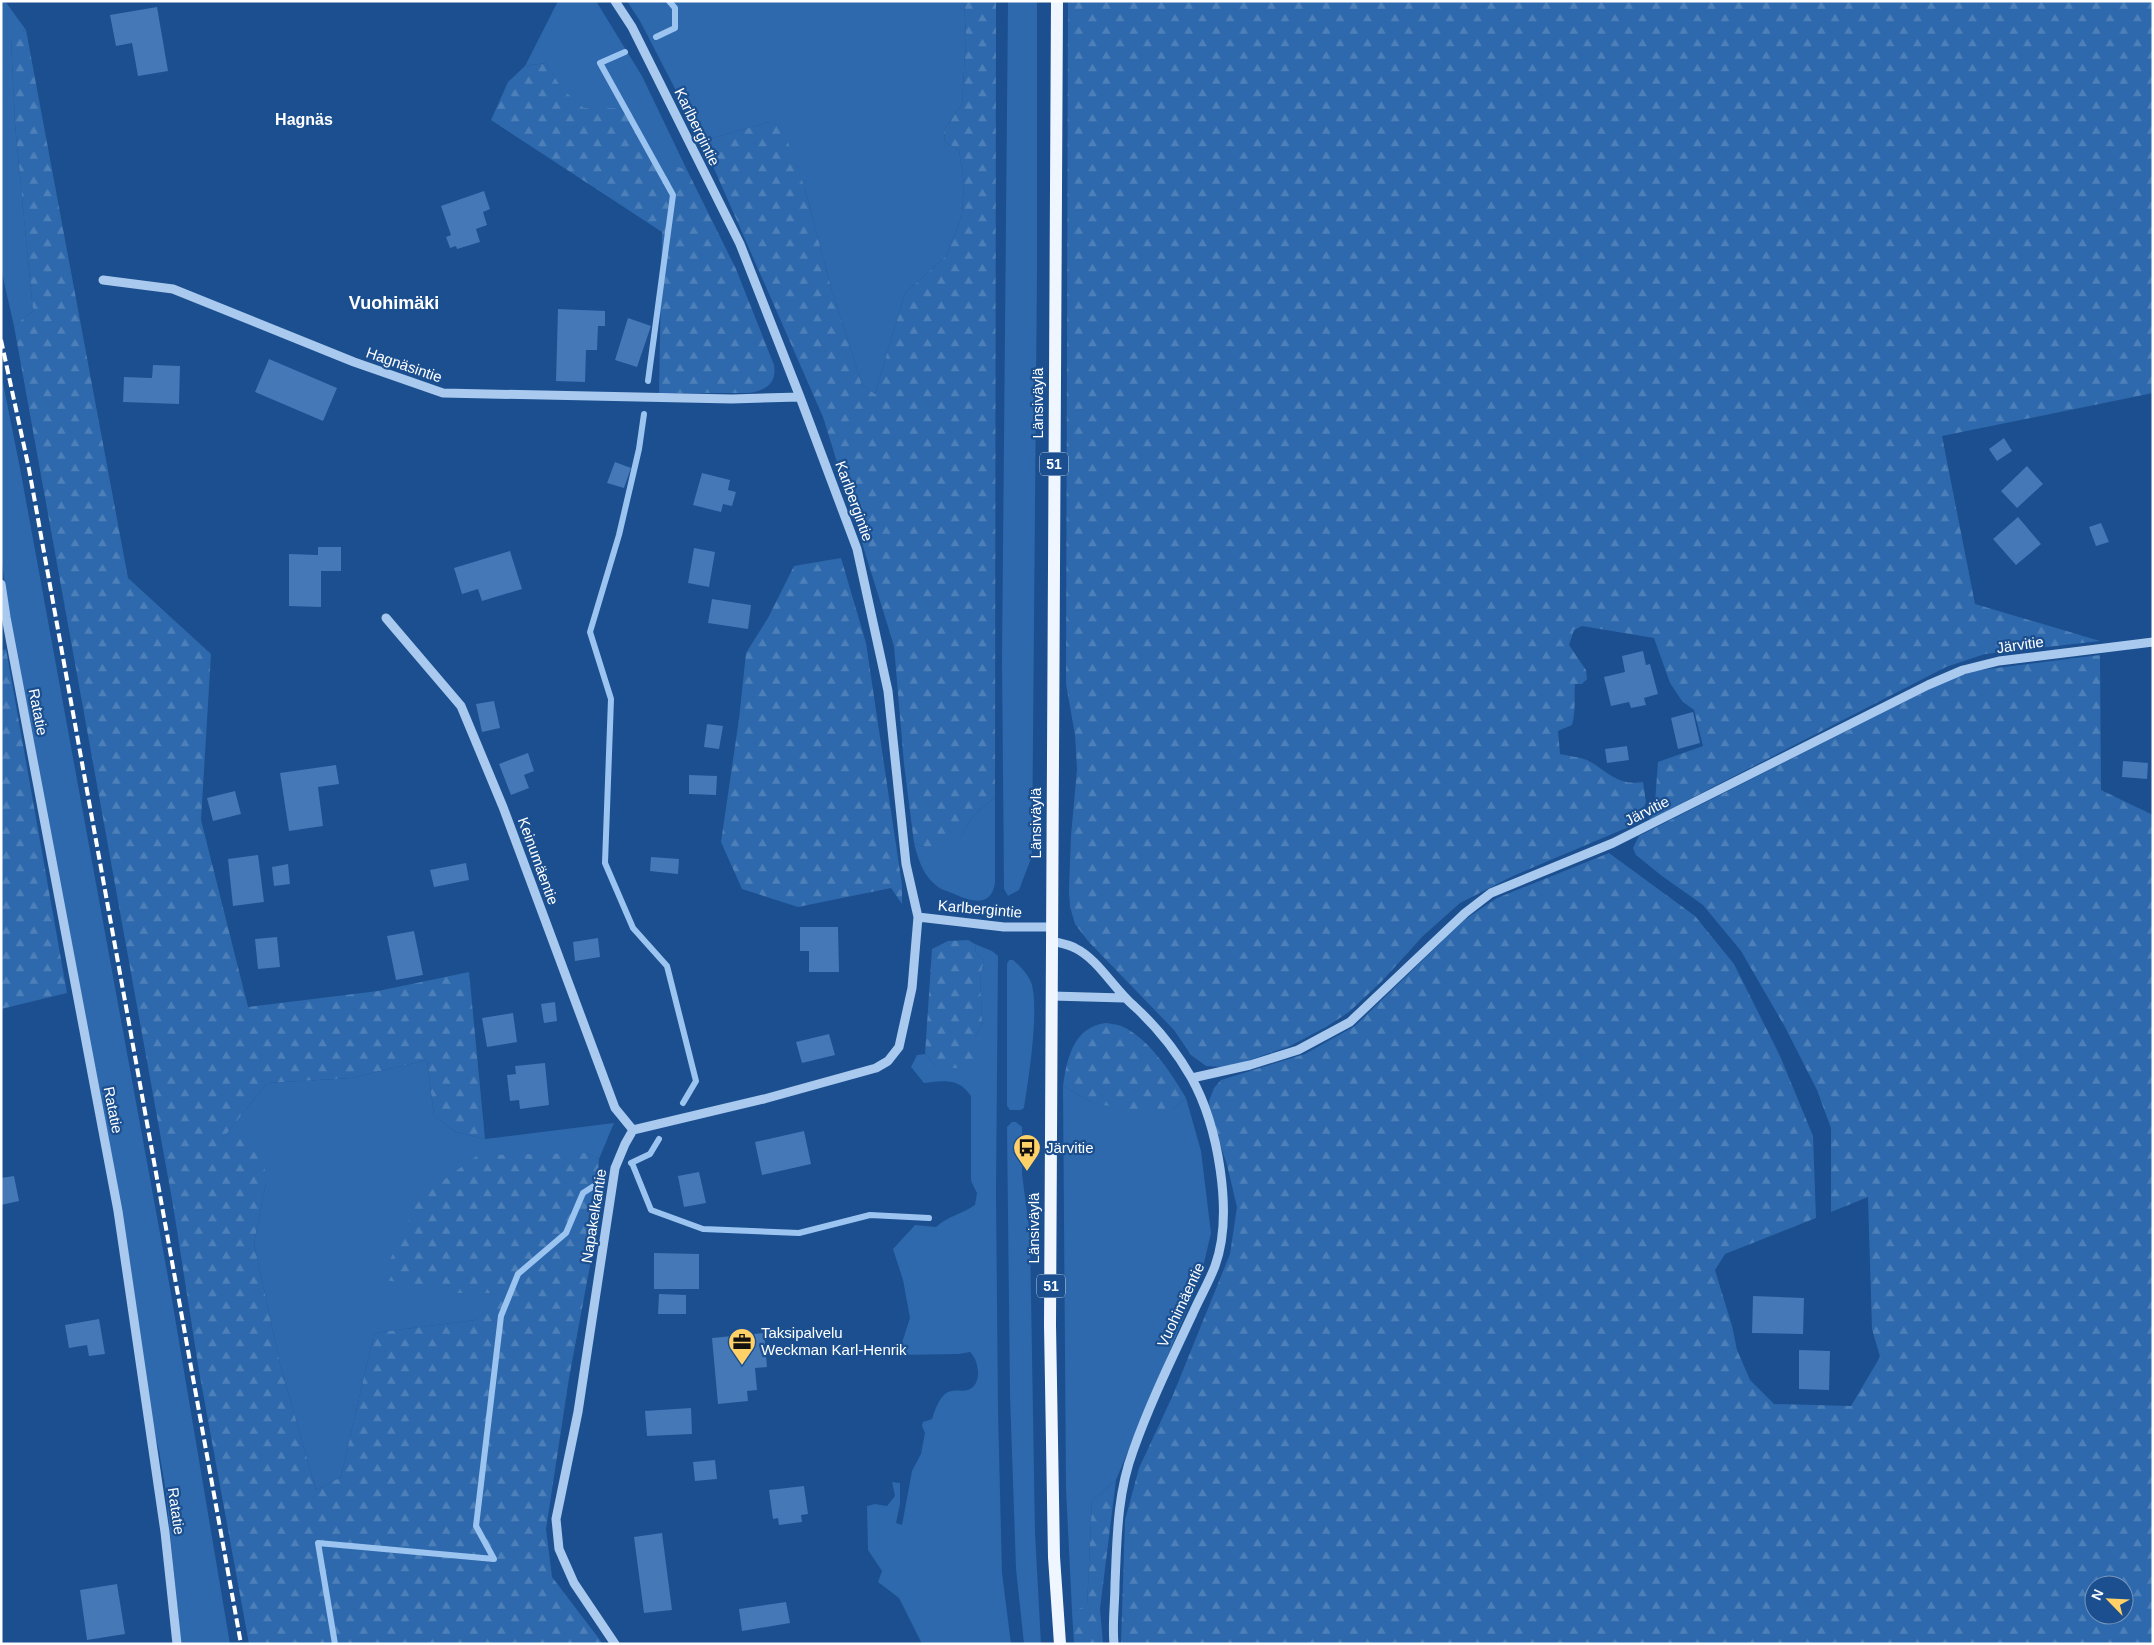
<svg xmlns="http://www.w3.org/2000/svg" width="2154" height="1645" font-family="Helvetica,sans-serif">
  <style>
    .grass { fill: #2e69ad }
    .forest { fill: url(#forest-firs); fill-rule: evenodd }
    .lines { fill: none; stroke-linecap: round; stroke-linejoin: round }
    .stream { stroke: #9cc4f0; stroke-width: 6 }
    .building { fill: #4478b7 }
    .minor { stroke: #a9c9ee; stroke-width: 9 }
    .major { stroke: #f0f6ff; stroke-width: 12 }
    .rail { stroke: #fff; stroke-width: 4; stroke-dasharray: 9 4; stroke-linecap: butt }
    .labels { text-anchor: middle; stroke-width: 4.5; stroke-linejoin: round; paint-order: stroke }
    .shield { fill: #1b4f8f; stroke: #bbcadd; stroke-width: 1 }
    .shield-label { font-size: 14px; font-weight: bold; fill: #fff }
    .street-label { font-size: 15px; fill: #fff; stroke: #1b4f8f }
    .poi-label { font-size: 15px; fill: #fff; stroke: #1b4f8f; text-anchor: start }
    .neighbourhood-label { font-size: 16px; font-weight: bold; fill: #fff; stroke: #1b4f8f }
    .quarter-label { font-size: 18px; font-weight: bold; fill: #fff; stroke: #1b4f8f }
  </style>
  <defs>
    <pattern id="forest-firs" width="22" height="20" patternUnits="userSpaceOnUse" patternTransform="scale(1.25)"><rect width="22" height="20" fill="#2e69ad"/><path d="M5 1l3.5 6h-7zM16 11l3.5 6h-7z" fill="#4d80b9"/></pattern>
  </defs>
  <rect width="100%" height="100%" fill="#1b4f8f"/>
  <!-- grass -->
  <path class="grass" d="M1,1H5L26,30L11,39L15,124L33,311L14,326L1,269Z
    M558,1H596L642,76L687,170L648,157L632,121L619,108H584L562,90L546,63L525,66Z
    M627,1H964L966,38L962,104L944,130L945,142L959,150L964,183L962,215L946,256L905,293L875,394L862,385L830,284L805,189L769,122L702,141L640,21Z
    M1008,1H1037V273L1032,856L1019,890L1008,896L1004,889L1002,658Z
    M1,373L20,468L170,1288L230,1644H181L166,1492L159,1451L137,1355L135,1306L10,623L1,556Z
    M995,797V883C991,909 969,901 952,893C948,891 942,890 938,887C923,876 918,859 914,843L925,847L962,835L972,817Z
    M975,944L992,951L998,956L996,1193L998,1411L1002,1573L1011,1644H922L899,1598L878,1582L882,1571L868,1550L867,1506L875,1504L887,1506L895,1496L892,1482L900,1483V1504L896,1523L902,1525L912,1471L921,1454L925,1433L922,1426L923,1422L932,1419C935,1410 938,1400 945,1394C952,1388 960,1392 968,1390C983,1385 979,1360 970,1352L959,1354L898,1355L910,1318L903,1280L893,1249L915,1225L936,1227C948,1216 962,1214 975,1205L977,1193L971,1181V1096C958,1077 944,1081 924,1083L911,1067L917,1055L925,1054L937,1067L975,1037L982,1023L980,977L984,960L976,953Z
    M1009,960H1013C1019,965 1026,972 1030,980C1041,1001 1028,1083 1024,1108L1021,1110H1010L1007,1106V964Z
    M427,1060L434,1116L456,1132L485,1139L614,1123L599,1159L587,1153L452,1293H491L496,1303L475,1320L374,1333L341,1477L316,1490L280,1364L254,1243L266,1182L220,1142L267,1083L351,1078Z
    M1063,1086L1093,1103L1172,1109L1186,1098L1201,1151L1211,1233L1201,1276L1116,1480L1092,1501L1087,1607L1072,1611L1066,1489Z
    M1012,1122H1016L1022,1127V1174L1030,1235L1035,1533L1041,1644H1024L1016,1569L1010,1395L1007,1127Z"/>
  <!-- forest -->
  <path class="forest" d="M964,1H996L995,797L972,817L962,835L946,845L925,847L914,843L904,764L894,646L823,417L702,141L769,122L783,129L805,189L830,284L862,385L875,394L905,293L946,256L962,215L964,183L959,150L945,142L944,130L962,104L966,38Z
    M1068,1H2153V393L1942,436L1975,604L2100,641L1985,654L1946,667L1649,820L1655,802L1658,762L1703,746L1694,710L1682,701L1670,683L1654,638L1582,626L1574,630L1569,645L1586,670L1587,679L1582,684H1575C1574,698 1576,711 1572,725L1558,731L1560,754C1568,756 1579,757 1587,760C1608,771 1616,786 1643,782L1646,802L1638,823L1513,876L1460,903L1423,936L1382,981L1349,1012L1326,1027L1290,1046L1241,1063L1222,1067L1206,1066L1191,1055L1174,1030L1088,941L1075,924L1070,907L1069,890L1071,836L1077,769L1075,735L1066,684Z
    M26,30L128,578L211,654L201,820L248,1007L378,991L469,972L485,1139L456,1132L434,1116L427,1060L351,1078L267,1083L221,1141L261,1135L266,1182L254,1243L280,1364L316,1490L341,1477L374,1333L475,1320L495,1303L491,1293H452L381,1279L419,1198L478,1155L587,1153L599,1159L592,1255L569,1378L546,1529L552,1577L603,1644H249L199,1371L173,1205L14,326L33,311L15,124L11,38Z
    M546,63L562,89L584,108H619L632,121L648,156L687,170L736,269L774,365C777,384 766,390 749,393H659L662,232L491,120L508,82L525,66Z
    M841,558L866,643L902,885V904L891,888L798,907L742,889L721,842L739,719L746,653L768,618L794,566Z
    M6,649L67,993L1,1009V651Z
    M2100,655L2101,790L2153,815V1644H1121L1125,1520L1139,1468L1173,1395L1230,1254L1237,1207L1227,1165L1210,1114L1209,1101L1214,1088L1221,1080L1305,1054L1355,1026L1464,920L1497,898L1609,853L1695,916L1734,964L1780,1056L1813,1136L1816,1218L1725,1254L1715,1270L1732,1326L1737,1350L1750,1380L1774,1404L1851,1406L1880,1357L1872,1329L1868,1197L1831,1212V1128L1817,1090L1785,1027L1741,951L1703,905L1662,876L1636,855L1633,848L1639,836L1940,684L1973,671ZM2094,1585H2124V1615H2094Z
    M968,940L975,944L976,953L984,960L980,977L982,1023L975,1037L979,1060L971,1069L937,1067L925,1054L932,949L948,941Z
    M1106,1023C1110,1024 1116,1024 1121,1026C1148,1037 1172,1074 1186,1098L1172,1109L1154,1114L1093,1103L1063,1086C1067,1059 1073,1027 1106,1023Z
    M1116,1480L1100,1609L1103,1644H1074L1072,1611L1087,1606L1092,1501Z"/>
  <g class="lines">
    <!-- stream -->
    <path class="stream" d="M656,37L675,28V8L669,1
      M625,52L600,63L673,195L648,381
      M644,414L639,449L619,535L590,632L611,699L605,863L633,928L667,966L696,1081L683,1103
      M631,1163L650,1154L659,1139
      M632,1163L651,1210L703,1229L799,1233L870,1215L929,1218
      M335,1644L318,1543L494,1559L476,1526L501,1316L518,1274L566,1233L583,1193L597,1184"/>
  </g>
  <!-- building -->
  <path class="building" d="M157,7L168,71L138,76L132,43L116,46L110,15Z
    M484,191L490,209L483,212L487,225L476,229L480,242L457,249L456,246L450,248L446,237L451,235L441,206Z
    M558,309L605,311V326H598L597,350H586L585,382L556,381Z
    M628,318L651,326L637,367L615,360Z
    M269,359L337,388L323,421L255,392Z
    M153,365L180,366L179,404L123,402L124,377L152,378Z
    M2004,438L2012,451L1997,461L1989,449Z
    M615,462L631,468L624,488L607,483Z
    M2027,466L2043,484L2017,508L2001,491Z
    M702,473L730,480L728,490L736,492L732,506L723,504L721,512L693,505Z
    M2018,517L2041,544L2016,565L1993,539Z
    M2101,523L2109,542L2096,546L2089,527Z
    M318,547H341V571H321V607L289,606V554L318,555Z
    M694,548L715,552L709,587L688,583Z
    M510,551L522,589L482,601L478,589L462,594L454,568Z
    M712,599L751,605L748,629L708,623Z
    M1643,651L1646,665L1650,664L1658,694L1644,698L1646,705L1631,708L1629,702L1611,706L1604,677L1625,672L1622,656Z
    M494,701L500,728L482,732L476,704Z
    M1693,712L1700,743L1678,749L1671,718Z
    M707,724L723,726L719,749L704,747Z
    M1627,746L1629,760L1607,763L1605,749Z
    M528,753L534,771L524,775L529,788L511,795L499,764Z
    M2123,761L2148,763L2147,779L2122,777Z
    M336,765L339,784L318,787L323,826L289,831L280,773Z
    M689,775L717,776L716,795L689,794Z
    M235,791L241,814L213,821L207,798Z
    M258,855L264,902L233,906L228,859Z
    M651,857L679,859L678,874L650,871Z
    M466,863L469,880L434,887L430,870Z
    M288,864L290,884L274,886L272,867Z
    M800,927H838L839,972H809V951H800Z
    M414,931L423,975L396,980L387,936Z
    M277,937L280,967L258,969L255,939Z
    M598,938L600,957L575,961L573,942Z
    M555,1002L557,1021L544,1023L541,1004Z
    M513,1013L517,1042L487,1047L482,1018Z
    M829,1034L835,1055L802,1063L796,1042Z
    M545,1063L549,1105L520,1109L519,1100L510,1101L507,1075L516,1074L515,1066Z
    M804,1131L811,1164L762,1175L755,1142Z
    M699,1172L706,1203L684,1207L678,1176Z
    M14,1176L19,1201L1,1205V1178Z
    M654,1253L699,1254V1289H654Z
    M659,1294L686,1295V1314H658Z
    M1753,1296L1804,1298L1803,1334L1752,1333Z
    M99,1319L105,1354L89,1356L87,1345L69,1348L65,1325Z
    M764,1333L767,1367L755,1368L757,1390L747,1391L748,1401L718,1404L712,1338Z
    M1799,1350L1830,1351L1829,1390L1799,1389Z
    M691,1408L692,1434L647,1436L645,1411Z
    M715,1460L717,1479L695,1481L693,1462Z
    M804,1486L808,1514L801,1515L802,1522L779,1525L778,1518L773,1519L769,1490Z
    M662,1533L672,1610L644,1613L634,1537Z
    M117,1584L125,1634L87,1640L80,1590Z
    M786,1602L790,1623L742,1631L739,1609Z"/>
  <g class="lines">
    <!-- minor -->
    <path class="minor" d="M615,1L632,27L740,244L800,397L857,549L888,691L906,864L918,917L1004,927H1052
      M103,280L173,289L354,362L443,393L732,399L800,397
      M1,584L6,617L118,1211L165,1532L177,1644
      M386,618L461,706L503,807L615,1108L633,1130
      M1052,941C1059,943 1068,944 1075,948C1098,959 1114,989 1134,1006C1156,1026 1176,1051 1191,1077C1218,1125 1234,1214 1215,1266C1209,1282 1200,1297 1193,1313C1172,1358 1150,1403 1133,1451C1117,1494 1117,1539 1115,1584C1115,1604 1112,1624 1114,1644
      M1052,996L1124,998
      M1192,1078L1250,1065L1298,1050L1350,1022L1465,913L1491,893L1613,843L1928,685L1963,670L1999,661L2153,642
      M615,1644L574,1583L559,1549L556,1519L578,1412L615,1168L625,1144L633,1130L764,1099L876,1068L888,1061L899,1047L912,988L918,917"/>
    <!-- major -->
    <path class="major" d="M1057,1L1050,1325L1054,1557L1060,1644"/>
    <!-- rail -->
    <path class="rail" d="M1,340L29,469L241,1644"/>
  </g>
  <!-- icons -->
  <defs>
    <symbol id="bus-pin" viewBox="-11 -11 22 30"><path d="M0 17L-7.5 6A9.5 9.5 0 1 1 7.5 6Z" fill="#ffd166" stroke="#1b4f8f"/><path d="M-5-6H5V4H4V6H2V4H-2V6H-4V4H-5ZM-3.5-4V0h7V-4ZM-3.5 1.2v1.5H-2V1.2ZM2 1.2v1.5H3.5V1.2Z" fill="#111"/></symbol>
    <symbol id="office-pin" viewBox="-11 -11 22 30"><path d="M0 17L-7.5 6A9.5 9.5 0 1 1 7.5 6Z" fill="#ffd166" stroke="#1b4f8f"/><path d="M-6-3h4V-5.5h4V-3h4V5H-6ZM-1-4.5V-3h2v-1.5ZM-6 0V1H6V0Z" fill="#111"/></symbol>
  </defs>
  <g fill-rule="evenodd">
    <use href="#bus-pin" x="1011" y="1132" width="32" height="43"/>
    <use href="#office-pin" x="726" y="1326" width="32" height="43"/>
  </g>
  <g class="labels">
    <!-- shield labels -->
    <g class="shield">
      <rect x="1040" y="452.5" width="28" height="23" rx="4"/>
      <rect x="1037" y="1274.5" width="28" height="23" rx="4"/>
    </g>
    <g class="shield-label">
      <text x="1054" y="469">51</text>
      <text x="1051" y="1291">51</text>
    </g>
    <!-- street labels -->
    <g class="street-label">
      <text transform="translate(697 127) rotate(64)" y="5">Karlbergintie</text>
      <text transform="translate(404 365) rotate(19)" y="5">Hagnäsintie</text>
      <text transform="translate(1038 403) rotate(-90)" y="5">Länsiväylä</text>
      <text transform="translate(854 501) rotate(70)" y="5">Karlbergintie</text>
      <text transform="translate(2020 645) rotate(-8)" y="5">Järvitie</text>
      <text transform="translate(38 712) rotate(79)" y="5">Ratatie</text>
      <text transform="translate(1647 811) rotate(-27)" y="5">Järvitie</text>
      <text transform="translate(1036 823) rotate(-90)" y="5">Länsiväylä</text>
      <text transform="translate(538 861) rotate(70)" y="5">Keinumäentie</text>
      <text transform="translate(980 909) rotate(5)" y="5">Karlbergintie</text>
      <text transform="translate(113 1110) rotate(79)" y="5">Ratatie</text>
      <text transform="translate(594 1216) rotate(-81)" y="5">Napakelkantie</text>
      <text transform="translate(1034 1228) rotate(-90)" y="5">Länsiväylä</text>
      <text transform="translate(1181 1305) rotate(-65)" y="5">Vuohimäentie</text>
      <text transform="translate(176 1511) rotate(82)" y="5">Ratatie</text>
    </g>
    <!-- poi labels -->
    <g class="poi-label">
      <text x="1046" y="1153">Järvitie</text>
      <text x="761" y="1338">Taksipalvelu<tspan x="761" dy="17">Weckman Karl-Henrik</tspan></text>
    </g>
    <!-- neighbourhood labels -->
    <g class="neighbourhood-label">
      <text x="304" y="125">Hagnäs</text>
    </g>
    <!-- quarter labels -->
    <g class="quarter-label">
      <text x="394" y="309">Vuohimäki</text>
    </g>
  </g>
  <!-- border -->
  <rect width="2154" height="1645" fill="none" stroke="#ffffff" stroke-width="5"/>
  <!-- north arrow -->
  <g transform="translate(2109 1600) rotate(294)"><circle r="24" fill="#1b4f8f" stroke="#7695bc"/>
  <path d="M0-4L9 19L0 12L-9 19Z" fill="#ffd166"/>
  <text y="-8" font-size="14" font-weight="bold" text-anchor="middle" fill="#ffffff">N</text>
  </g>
</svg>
